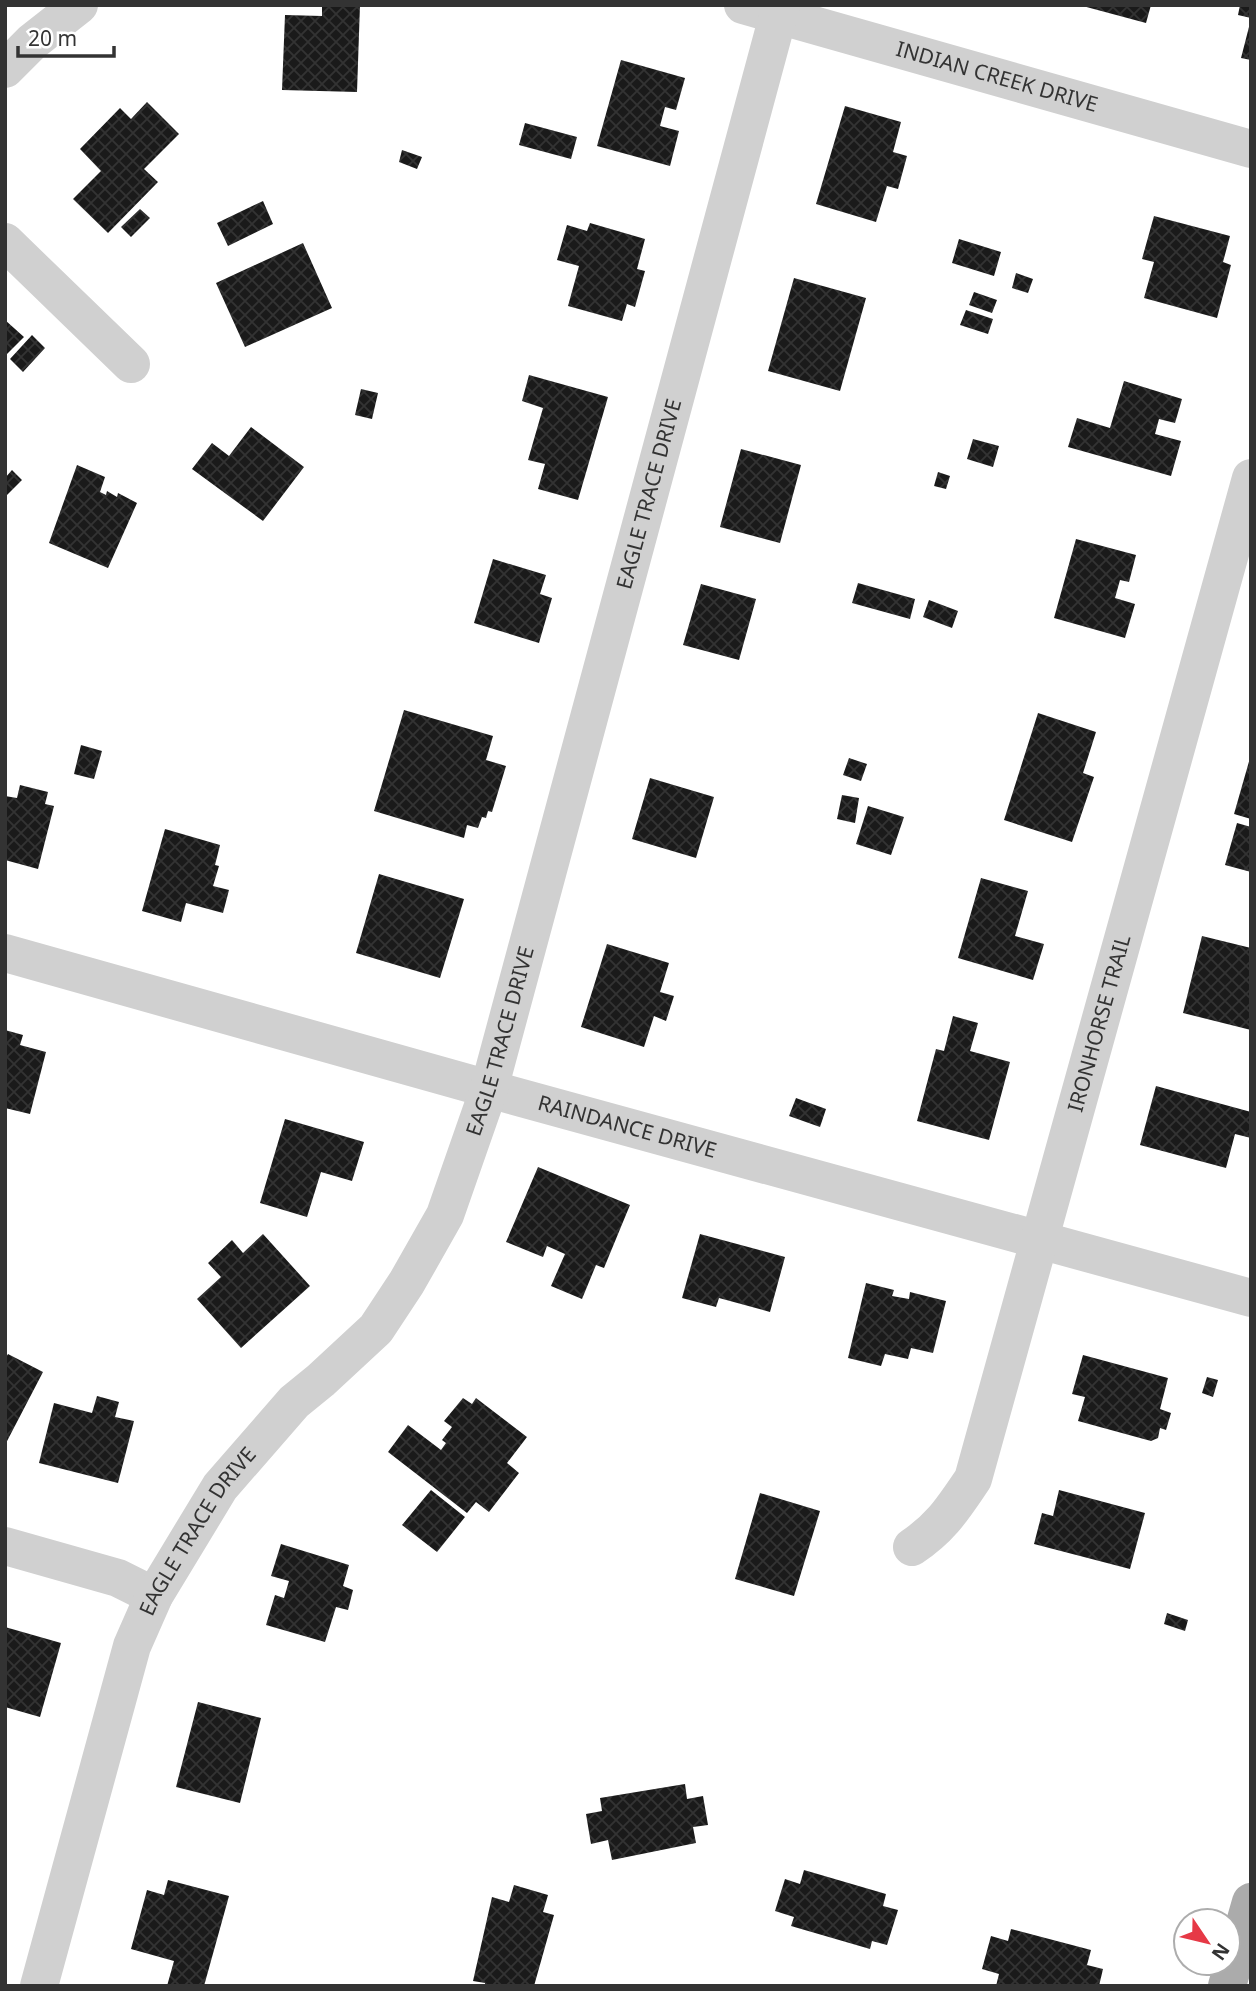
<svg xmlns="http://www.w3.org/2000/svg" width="1256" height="1991" font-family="'Noto Sans',sans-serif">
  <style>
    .building { fill: url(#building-cross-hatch) }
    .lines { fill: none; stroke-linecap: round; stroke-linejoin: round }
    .minor { stroke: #d0d0d0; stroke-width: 38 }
    .primary { stroke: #ababab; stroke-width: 38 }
    .labels { text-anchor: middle; stroke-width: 7; stroke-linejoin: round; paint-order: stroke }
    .street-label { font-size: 21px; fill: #333; stroke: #fff }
  </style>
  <defs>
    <pattern id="building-cross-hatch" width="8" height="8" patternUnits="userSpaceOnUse" patternTransform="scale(1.75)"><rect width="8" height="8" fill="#1a1a1a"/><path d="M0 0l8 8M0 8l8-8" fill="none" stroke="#333"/></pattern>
  </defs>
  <rect width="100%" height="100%" fill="#fff"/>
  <!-- building -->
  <path class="building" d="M322,5H360L357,92L282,90L285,15L322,16Z
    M1079,5H1151L1146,23Z
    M1240,5H1251V18L1238,15Z
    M1250,23H1251V60L1241,58Z
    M621,60L685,78L676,110L665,107L660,126L679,131L670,166L597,146Z
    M147,102L179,134L144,169L158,182L108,233L73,199L101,171L80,149L120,108L131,119Z
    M845,106L901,122L893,152L907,156L898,189L887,186L876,222L816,204Z
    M525,123L577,137L571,159L519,145Z
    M402,150L422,157L417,169L399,162Z
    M263,201L273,224L228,246L217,223Z
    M140,209L150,218L131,237L121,227Z
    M1154,216L1230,236L1223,262L1231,265L1217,318L1144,298L1154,262L1142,259Z
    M590,223L645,239L637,269L645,271L635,307L627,304L622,321L568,306L579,266L557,260L567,225L587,231Z
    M959,239L1001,252L994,276L952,263Z
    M303,243L332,308L245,347L216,283Z
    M1016,273L1033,279L1028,293L1012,288Z
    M794,278L866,298L840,391L768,371Z
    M974,292L997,300L992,313L969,305Z
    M966,310L993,319L988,334L960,325Z
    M5,320L24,337L5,356Z
    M32,335L45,348L23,372L10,359Z
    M529,375L608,397L578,500L538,489L545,464L528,460L543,408L522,401Z
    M1124,381L1182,399L1175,423L1159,419L1155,434L1181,441L1171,476L1068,447L1077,418L1110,428Z
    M361,389L378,393L372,419L355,415Z
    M251,427L304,467L263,521L192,469L212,443L229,456Z
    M973,439L999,446L993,467L967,459Z
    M741,449L801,465L780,543L720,527Z
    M77,465L105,477L100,492L106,495L107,491L117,497L118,493L137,503L108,568L49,543Z
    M12,470L22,480L5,497V478Z
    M938,472L950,476L946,489L934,486Z
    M1076,539L1136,555L1129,582L1120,580L1115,598L1135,604L1125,638L1054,618Z
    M493,559L546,575L540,594L552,598L539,643L474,623Z
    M858,583L915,599L910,619L852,603Z
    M701,584L756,599L739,660L683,645Z
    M929,600L958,611L952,628L923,617Z
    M404,710L493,736L486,760L506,766L492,812L488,811L486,818L482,817L478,828L467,825L464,838L374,811Z
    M1038,713L1096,732L1083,773L1094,777L1072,842L1004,820Z
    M81,745L102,751L94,779L74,774Z
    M849,758L867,764L861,781L843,775Z
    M1250,758H1251V819L1234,814Z
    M650,778L714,797L696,858L632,839Z
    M20,785L48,792L45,804L54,806L38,869L5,860V796L17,798Z
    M842,795L859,798L855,823L837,819Z
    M868,806L904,817L891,855L856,844Z
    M1237,823L1251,827V872L1225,865Z
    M165,829L220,845L215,865L219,866L213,886L229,890L223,913L186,903L181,922L142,911Z
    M379,874L464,899L440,978L356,953Z
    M981,878L1028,891L1015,936L1044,944L1033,980L958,958Z
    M1202,936L1251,948V1030L1183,1013Z
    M607,944L669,963L660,992L674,996L666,1021L654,1016L644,1047L581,1027Z
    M953,1016L978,1023L970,1051L1010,1062L989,1140L917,1121L936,1049L944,1051Z
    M5,1030L23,1035L20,1045L46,1052L30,1114L5,1108Z
    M1156,1086L1251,1112V1138L1235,1134L1226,1168L1140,1145Z
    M796,1098L826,1109L820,1127L789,1116Z
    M285,1119L364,1142L352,1181L321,1172L307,1217L260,1203Z
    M538,1167L630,1205L604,1268L596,1265L582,1299L551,1286L565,1254L547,1246L543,1257L506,1242Z
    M263,1234L310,1286L241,1348L197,1299L221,1277L208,1263L232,1240L243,1253Z
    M700,1234L785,1257L770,1312L719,1298L716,1307L682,1298Z
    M866,1283L894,1290L892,1296L909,1299L910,1292L946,1301L933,1353L911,1348L908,1359L885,1354L881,1366L848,1358Z
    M8,1354L43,1372L5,1445V1359Z
    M1083,1355L1168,1378L1160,1409L1171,1413L1166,1430L1160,1428L1158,1438L1151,1441L1078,1421L1085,1397L1072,1394Z
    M1207,1377L1218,1380L1213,1397L1202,1393Z
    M97,1396L119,1402L115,1417L134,1421L118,1483L39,1463L54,1403L92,1413Z
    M463,1398L472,1404L476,1398L527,1437L507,1463L519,1473L489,1512L476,1502L467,1513L388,1452L408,1425L441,1450L446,1443L442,1440L452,1427L444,1421Z
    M431,1490L465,1517L437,1552L402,1525Z
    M1059,1490L1145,1513L1130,1569L1034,1544L1042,1513L1053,1516Z
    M760,1493L820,1511L794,1596L735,1579Z
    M281,1544L349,1565L343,1586L353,1590L348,1610L336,1607L325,1642L266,1625L275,1595L284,1598L289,1581L271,1576Z
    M1167,1613L1188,1620L1185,1631L1164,1624Z
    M5,1627L61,1643L40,1717L5,1707L7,1690H5Z
    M198,1702L261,1718L240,1803L176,1787Z
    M685,1784L687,1799L703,1796L708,1825L693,1827L696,1843L612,1860L608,1840L591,1844L586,1814L602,1811L600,1798Z
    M804,1870L886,1894L883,1906L898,1910L887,1945L872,1941L870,1949L791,1926L794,1917L775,1911L785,1879L800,1884Z
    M168,1880L229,1896L204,1986H167L174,1961L131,1949L147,1890L164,1895Z
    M514,1885L548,1895L543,1912L554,1915L534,1986H485V1983L473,1981L492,1897L509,1902Z
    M1011,1929L1091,1950L1087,1965L1103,1969L1099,1986H996L999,1974L982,1969L991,1936L1008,1941Z"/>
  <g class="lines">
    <!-- minor -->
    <g class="minor">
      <path id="s1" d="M743,5L1251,149"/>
      <path d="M5,69L32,42L79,5"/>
      <path d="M5,242L131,364"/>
      <path id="s2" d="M5,953L489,1089L1251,1298"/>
      <path d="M5,1546L118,1578L154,1596"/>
      <path id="s3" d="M912,1547C942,1527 953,1508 973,1479L1251,478"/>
      <path id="s4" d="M39,1986L132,1646L154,1596L220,1487L294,1402L321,1380L376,1329L407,1282L445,1215L489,1089L781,5"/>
    </g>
    <!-- primary -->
    <path class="primary" d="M1227,1986L1251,1902"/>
  </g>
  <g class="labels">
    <!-- street labels -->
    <g class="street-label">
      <text dy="7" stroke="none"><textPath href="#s1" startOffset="264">INDIAN CREEK DRIVE</textPath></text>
      <text dy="7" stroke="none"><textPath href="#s4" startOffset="1640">EAGLE TRACE DRIVE</textPath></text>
      <text dy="7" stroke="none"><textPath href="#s3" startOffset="565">IRONHORSE TRAIL</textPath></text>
      <text dy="7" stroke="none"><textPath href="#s4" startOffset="1073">EAGLE TRACE DRIVE</textPath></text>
      <text dy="7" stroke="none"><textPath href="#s2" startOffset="646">RAINDANCE DRIVE</textPath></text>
      <text dy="7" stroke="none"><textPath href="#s4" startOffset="485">EAGLE TRACE DRIVE</textPath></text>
    </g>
  </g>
  <!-- border -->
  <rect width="1256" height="1991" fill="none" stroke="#333333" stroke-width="14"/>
  <!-- north arrow -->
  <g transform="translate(1207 1942) rotate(125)"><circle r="33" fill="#ffffff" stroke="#adadad" stroke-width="2"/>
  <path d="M0-5L12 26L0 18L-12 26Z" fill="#e63946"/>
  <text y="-10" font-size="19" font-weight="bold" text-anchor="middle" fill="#333333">N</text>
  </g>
  <!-- scale -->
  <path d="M18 46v10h96v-10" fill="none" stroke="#333333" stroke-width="3.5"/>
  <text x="28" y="46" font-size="21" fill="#333333" stroke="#ffffff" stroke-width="5" paint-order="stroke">20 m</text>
</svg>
